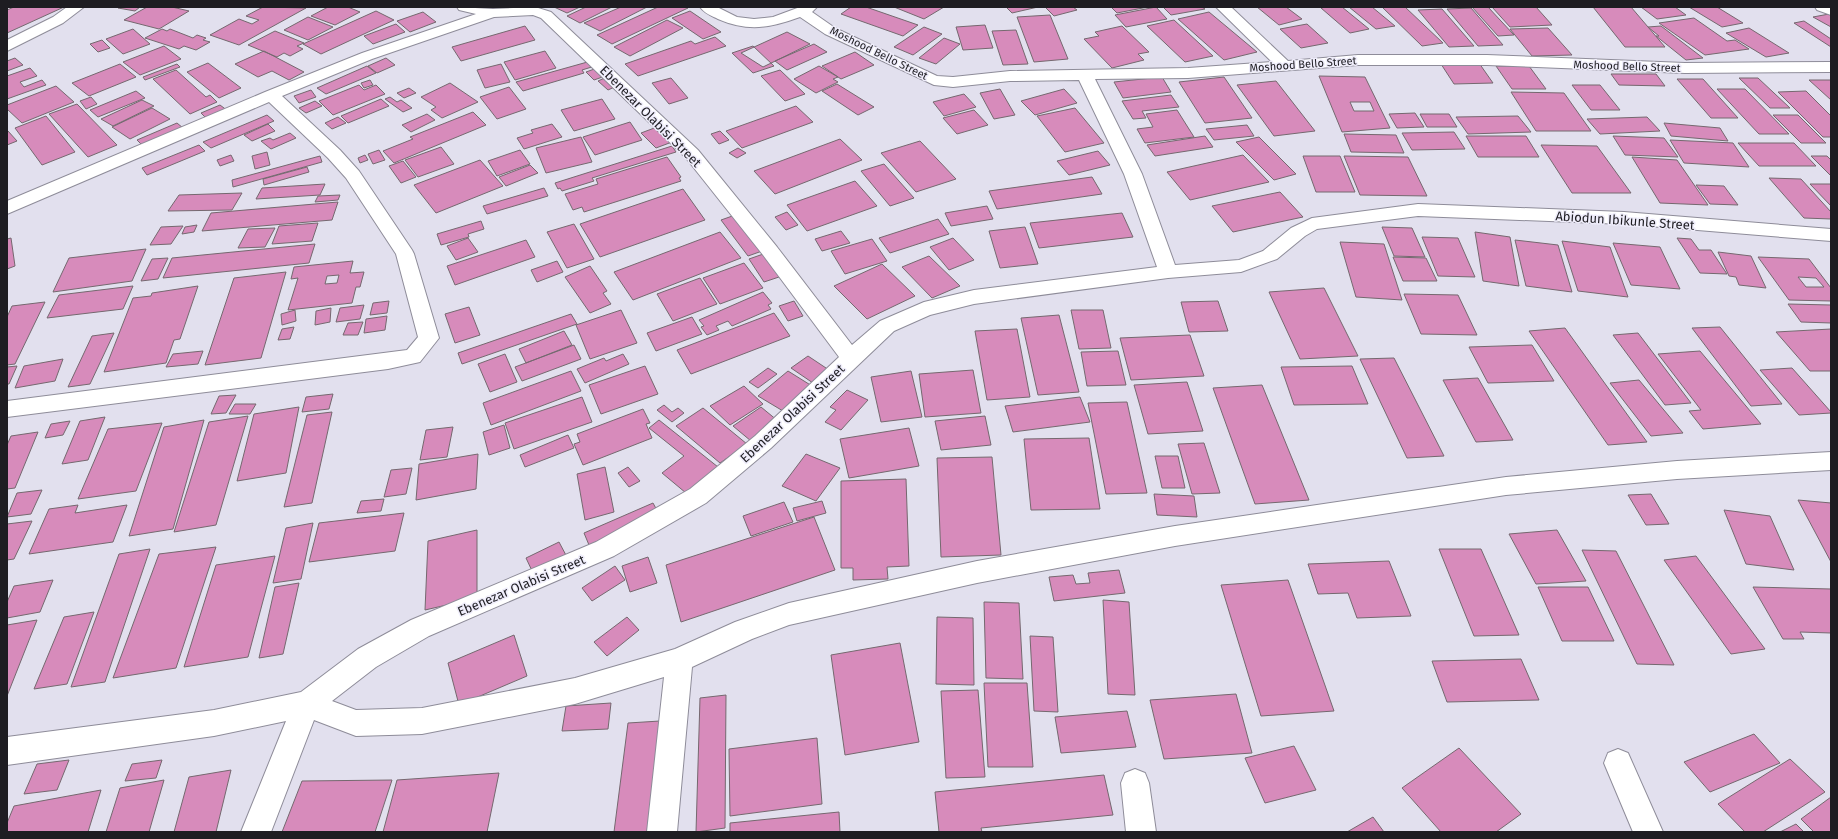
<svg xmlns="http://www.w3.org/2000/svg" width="1838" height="839" font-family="'Fira Sans',sans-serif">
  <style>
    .building { fill: #d78bbb; stroke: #75686f; fill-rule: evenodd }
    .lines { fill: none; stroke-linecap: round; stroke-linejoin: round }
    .street-casing { stroke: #8e8c99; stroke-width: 2 }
    .street { fill: #fff; fill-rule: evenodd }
    .labels { text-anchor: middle; stroke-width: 3; stroke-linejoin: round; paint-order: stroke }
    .far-street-label { font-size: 11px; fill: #1e1d22; stroke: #efedfb }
    .street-label { font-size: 13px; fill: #1e1d22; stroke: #efedfb }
  </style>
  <rect width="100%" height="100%" fill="#e2e0ee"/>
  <!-- building -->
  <path class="building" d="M14,7H64L7,33V10Z
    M120,7H140L135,11L118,8Z
    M147,7H172L189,11L159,29L124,20Z
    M263,7L306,8L239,45L210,35L239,19L252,24L259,20L246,16Z
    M328,7H348L360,12L335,25L311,16Z
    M554,7H580L567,13Z
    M586,7H612L580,23L567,16Z
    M621,7H647L600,31L584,23Z
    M658,7H685L688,8L612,44L597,35Z
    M851,7H866L918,25L903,36L841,14Z
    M894,7H944L924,19Z
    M1006,7H1038L1012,13Z
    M1045,7H1073L1077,10L1054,16Z
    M1111,7H1148L1117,13Z
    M1156,7L1167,19L1126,27L1115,15Z
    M1163,7H1202L1205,9L1171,15Z
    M1257,7H1286L1302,19L1279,25Z
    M1326,7H1342L1369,29L1350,33L1321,8Z
    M1349,7H1372L1395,26L1376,29Z
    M1382,7H1405L1443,43L1422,46Z
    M1472,7H1488L1514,35L1498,36Z
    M1492,7H1536L1552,25L1510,27Z
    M1593,7H1631L1665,47H1625Z
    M1641,7H1675L1686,15L1657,19Z
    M1689,7H1717L1743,23L1722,27Z
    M1471,8L1503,45L1478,46L1447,9Z
    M1442,9L1474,46L1449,47L1418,10Z
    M376,11L394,20L321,54L303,44Z
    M690,11L721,32L703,39L672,18Z
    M423,12L436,22L410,32L397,21Z
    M1209,12L1257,52L1224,60L1178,19Z
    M1829,14L1831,15V27L1813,17Z
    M1050,15L1068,59L1034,62L1017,17Z
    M308,17L333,27L308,40L284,30Z
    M1694,18L1727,41L1735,40L1749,49L1705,55L1659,23Z
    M667,20L683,28L630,56L614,47Z
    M1174,20L1213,56L1185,62L1147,26Z
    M1804,21L1831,39V47L1794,23Z
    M396,24L405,32L373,44L364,36Z
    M1307,24L1328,43L1301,48L1280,29Z
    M985,25L993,48L963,50L956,27Z
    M525,26L535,40L461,61L452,47Z
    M1122,26L1149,52L1138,54L1144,60L1112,68L1084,39L1099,36L1095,32Z
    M1661,26L1703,58L1686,60L1656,36H1659L1648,27Z
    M924,27L942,34L913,55L894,47Z
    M1548,28L1572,55L1532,56L1510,29Z
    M1749,28L1789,53L1766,57L1726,33Z
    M133,29L150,44L123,54L106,39Z
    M162,29L167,31L170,29L193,38L197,35L206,38L203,40L210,42L196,50L184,46L179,49L145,38Z
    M1016,30L1028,64L1003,65L992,31Z
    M275,31L304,43L297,46L303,49L290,56L284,53L277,57L248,45Z
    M787,32L810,44L763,67L741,53Z
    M715,37L726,46L638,76L625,64L691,41L695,44Z
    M944,38L960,44L936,64L919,58Z
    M102,40L110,48L98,52L90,44Z
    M814,44L827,52L787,70L775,61Z
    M164,46L181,59L140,75L123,62Z
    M753,46L774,66L753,73L732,53Z
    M264,51L304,72L289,80L272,71L258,77L235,64Z
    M545,51L556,68L515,80L504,62Z
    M855,52L874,65L841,79L822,66Z
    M15,58L23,65L7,71V61Z
    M386,58L395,65L377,73L368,66Z
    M591,61L595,66L582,70L584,73L523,91L516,82Z
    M208,63L241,88L219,98L187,72Z
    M1479,63L1493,83L1454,84L1441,64Z
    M120,64L136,77L89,96L72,83Z
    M177,64L180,67L145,80L143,77Z
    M501,64L510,82L485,88L477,70Z
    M367,66L376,73L326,94L317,88Z
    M819,66L838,77L833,79L838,82L816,93L794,79Z
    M1496,66H1529L1546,89H1512Z
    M600,67L608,75L594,80L586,72Z
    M30,68L37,76L20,82L24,87L42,80L46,85L7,99V76Z
    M176,70L206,97L210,95L217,102L190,114L153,79Z
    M780,70L805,94L785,101L761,76Z
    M1611,74H1656L1665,86L1619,85Z
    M609,76L619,85L608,90L598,81Z
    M1319,76L1365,77L1390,128L1342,132ZM1350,102H1370L1374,111H1354Z
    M1162,77L1171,92L1123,98L1114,82Z
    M1224,77L1252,118L1205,123L1179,82Z
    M671,78L688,98L669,104L652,83Z
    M1739,78H1758L1790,108H1770Z
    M1677,79H1703L1738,118H1711Z
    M370,80L373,85L364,88L361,83Z
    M1809,80H1831V100Z
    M1276,81L1315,131L1274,136L1237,85Z
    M450,83L478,102L442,118L431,110L436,107L421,97Z
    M837,84L874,107L858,115L822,91Z
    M359,85L364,90L376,85L385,94L333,115L319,101Z
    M1572,85H1600L1620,110H1591Z
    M56,86L74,102L22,123L7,109V105Z
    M509,87L526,109L497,119L480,97Z
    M409,88L416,93L404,98L397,93Z
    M1000,89L1015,115L994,119L980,93Z
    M1064,89L1077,103L1035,115L1021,101Z
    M1717,89H1745L1789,134H1759Z
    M311,90L316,97L299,103L294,96Z
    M136,91L145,98L98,117L90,110Z
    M1806,91L1831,116V137H1823L1778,92Z
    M1511,92L1564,93L1591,131H1536Z
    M964,94L976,107L944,116L933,102Z
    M1171,95L1179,107L1142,111L1146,118L1133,119L1122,101Z
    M91,97L97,104L86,109L80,101Z
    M390,97L397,102L401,100L412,108L403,112L385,99Z
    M381,99L389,106L348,123L341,116Z
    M602,99L615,119L574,131L561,110Z
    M142,100L154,106L113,126L101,119Z
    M315,101L322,106L306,113L299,108Z
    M77,104L117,145L88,157L49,114Z
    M220,105L228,111L208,120L201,113Z
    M796,106L813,122L742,148L726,131Z
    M152,108L170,119L130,139L112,127Z
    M1075,108L1104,143L1065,152L1037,116Z
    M974,110L988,125L957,134L943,118Z
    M1177,110L1194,137L1145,143L1137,129L1153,127L1146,114Z
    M473,112L486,125L394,163L383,151L413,139L410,137Z
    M1415,113L1424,127L1397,128L1389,114Z
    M427,114L435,120L411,132L402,125Z
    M1420,114H1449L1457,127H1427Z
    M267,115L274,121L211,148L203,142Z
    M1773,115H1798L1826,143H1801Z
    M46,116L75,152L42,165L15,128Z
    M1518,116L1531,132L1468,134L1456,117Z
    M338,117L346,123L332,129L325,123Z
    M1647,117L1660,131L1600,134L1587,119Z
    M630,122L642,140L595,155L583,137Z
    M177,123L183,128L142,145L137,140Z
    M1664,123L1720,128L1728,141L1671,136Z
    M268,124L275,131L252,141L244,135Z
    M552,124L562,137L524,149L517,138L533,133L531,130Z
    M1247,125L1254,136L1214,140L1206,129Z
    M657,127L672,142L656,148L641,133Z
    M7,131H8L17,141L7,145Z
    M720,131L729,140L719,144L711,134Z
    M1454,132L1465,149L1412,150L1402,133Z
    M290,133L296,138L271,149L261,141L270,138L273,140Z
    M1344,134L1396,135L1404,153L1351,152Z
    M1205,136L1213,147L1155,156L1147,145Z
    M1466,136H1526L1539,157H1478Z
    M1613,136L1664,138L1678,157L1625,155Z
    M581,137L592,162L546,173L536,148Z
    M1259,137L1296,174L1274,180L1236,142Z
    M840,139L862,160L775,194L754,171Z
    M1670,140L1733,143L1749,167L1684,163Z
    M920,141L956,179L916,192L881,153Z
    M1738,143H1794L1816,166H1759Z
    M199,145L205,151L147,175L142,168Z
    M1541,145L1597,146L1631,193H1572Z
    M672,146L676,152L592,178L594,181L562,191L560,188L558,189L555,183Z
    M441,147L454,164L418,177L405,160Z
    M738,148L746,153L737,158L729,153Z
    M379,150L385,160L373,164L368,154Z
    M520,150L530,164L497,176L488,161Z
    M1098,151L1110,165L1069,175L1057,161Z
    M267,152L270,165L255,169L252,156Z
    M231,155L234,161L220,166L217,160Z
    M365,155L368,160L360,163L358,158Z
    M1243,155L1269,182L1190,200L1167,172Z
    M320,156L322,162L233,187L232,180Z
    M1303,156H1340L1355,192H1316Z
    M1344,156L1408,157L1427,196L1360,195Z
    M1811,156H1827L1831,160V176Z
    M667,157L681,177L679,178L681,181L584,212L582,207L573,210L565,194L598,184L596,179Z
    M1632,157L1677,160L1708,205L1660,203Z
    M480,160L503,186L436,213L414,185Z
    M403,161L416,177L401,183L389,166Z
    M884,164L914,198L890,206L861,171Z
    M530,165L538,173L506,186L499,177Z
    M307,167L309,172L264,185L263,179Z
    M1092,177L1102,194L997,209L989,191Z
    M1769,178L1801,179L1831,212V219L1804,218Z
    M855,181L877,206L807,231L787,205Z
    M325,184L320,195L256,199L262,188Z
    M1810,184H1831V206Z
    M1696,185L1724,186L1738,205L1710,204Z
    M544,188L548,196L487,214L483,206Z
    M683,189L705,220L600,257L580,224Z
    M1280,192L1303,217L1233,232L1212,206Z
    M242,193L232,210L168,211L179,195Z
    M340,195L338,200L315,202L318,196Z
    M338,202L332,220L202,231L211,213Z
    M987,206L993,219L951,226L945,213Z
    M787,212L798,225L786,230L775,217Z
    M1122,213L1133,237L1039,248L1030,223Z
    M738,214L765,250L748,256L721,220Z
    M938,219L949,234L890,253L879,238Z
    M481,221L484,229L468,234L469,237L441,245L437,234Z
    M318,223L312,241L272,244L279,226Z
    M574,224L594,259L567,268L547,232Z
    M197,225L194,232L182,234L185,227Z
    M183,226L171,244L150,245L161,227Z
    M1025,227L1038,264L1000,268L989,231Z
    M1382,227L1412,228L1425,257L1394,256Z
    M275,228L265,247L238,248L248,229Z
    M841,231L850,243L822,251L815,239Z
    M720,232L741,258L633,300L614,272Z
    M1475,232L1510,237L1519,286L1483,281Z
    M1422,237L1458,238L1475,277L1438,276Z
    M11,238L15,266L7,269V239Z
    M468,238L478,252L456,260L447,246Z
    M953,238L974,260L949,270L930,247Z
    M1677,238L1691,239L1699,250H1711L1727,274L1700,273Z
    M872,239L887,261L845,274L831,251Z
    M526,240L535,257L455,285L447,266Z
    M1515,240L1558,245L1572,292L1526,286Z
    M1562,241L1610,247L1628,297L1578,291Z
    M1340,242L1384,244L1402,300L1356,297Z
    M1613,243L1660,247L1680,289L1631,285Z
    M315,244L309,263L163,278L172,258Z
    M146,249L132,281L53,292L69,258Z
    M769,252L785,275L764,282L749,259Z
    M1718,252L1751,256L1766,288L1739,285L1736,277L1729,276Z
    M929,256L960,286L932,298L902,267Z
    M1393,257L1426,258L1437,281H1403Z
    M1758,257L1809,259L1831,288V301L1789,300ZM1798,277L1816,278L1824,287H1806Z
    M168,258L158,279L141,281L152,259Z
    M353,261L350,273L364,272L360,287H356L352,303L288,310L298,278L291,279L294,267ZM339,275L337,283L325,284L327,276Z
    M557,261L563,272L537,282L531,270Z
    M744,263L763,288L720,304L703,278Z
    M882,264L915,296L867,319L834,286Z
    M590,266L607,291L603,293L611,304L590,313L565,277Z
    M286,272L261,358L205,365L234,278Z
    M700,278L717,304L673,321L657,294Z
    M133,286L123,309L47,318L59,295Z
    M198,286L180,339L174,340L166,363L104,372L133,298L151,296L152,293Z
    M1324,288L1358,356L1300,359L1269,292Z
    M763,292L772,303L768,305L771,309L732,326L728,321L716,326L719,330L707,335L701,327L704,326L699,320Z
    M1404,294L1458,295L1477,335L1421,334Z
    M389,301L387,313L370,315L373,303Z
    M794,301L803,316L788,321L779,306Z
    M1218,301L1228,331L1189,332L1181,302Z
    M45,302L15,364L7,365V317L12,306Z
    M1788,304L1831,305V323L1801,322Z
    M364,305L360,319L336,322L340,308Z
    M469,307L480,335L455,343L445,314Z
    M331,308L330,322L315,325L316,311Z
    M295,310L296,321L282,325L281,314Z
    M621,310L637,343L590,359L576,325Z
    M1071,310H1103L1111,348L1079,349Z
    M774,313L790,336L691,374L677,350Z
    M571,314L577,324L462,364L458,353Z
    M1059,315L1079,392L1038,395L1021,318Z
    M387,316L385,330L364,333L366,319Z
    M692,317L702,334L656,351L647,333Z
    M363,322L358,335H343L348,323Z
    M294,327L290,339L278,340L282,329Z
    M1720,327L1782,404L1751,406L1692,328Z
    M1565,328L1647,442L1608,445L1529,331Z
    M1017,329L1030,397L987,400L975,331Z
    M1831,329V371H1810L1776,332Z
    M564,331L572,345L526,363L519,349Z
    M114,333L90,384L68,387L92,336Z
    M1638,333L1691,403L1665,405L1613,335Z
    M1190,335L1204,376L1131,380L1120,338Z
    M574,345L581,359L522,381L515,367Z
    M1532,345L1554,381L1488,383L1469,347Z
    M203,351L198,364L166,367L173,354Z
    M1118,351L1126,385L1087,386L1081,352Z
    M1700,351L1761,424L1703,429L1689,411L1701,410L1658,354Z
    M505,354L517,382L490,392L478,364Z
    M623,354L629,364L585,383L577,369L604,358L606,361Z
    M808,356L829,370L813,383L791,368Z
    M1394,358L1444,456L1407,458L1360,359Z
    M63,359L55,381L15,388L24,366Z
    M17,366L9,384H7V367Z
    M645,366L658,394L601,414L589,385Z
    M1352,366L1368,404L1294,405L1281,367Z
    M768,368L777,374L758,388L749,382Z
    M1792,368L1831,412V413L1799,415L1760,370Z
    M973,370L981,413L925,417L919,374Z
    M571,371L581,391L491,425L483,403Z
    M788,371L812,386L783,411L758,396Z
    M911,371L922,417L881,422L871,377Z
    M1478,378L1513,440L1476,442L1443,380Z
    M1639,380L1683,433L1651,436L1610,383Z
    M1187,382L1203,431L1148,434L1134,385Z
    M1262,385L1309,500L1255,504L1213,388Z
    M744,386L763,404L730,425L710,406Z
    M847,390L868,400L841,430L825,422L836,410L830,407Z
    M333,394L329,409L302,412L306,397Z
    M236,395L226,413L211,414L219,396Z
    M582,397L592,422L514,449L505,423Z
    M1080,397L1090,422L1013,432L1005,406Z
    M1127,402L1147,493L1106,494L1088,403Z
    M235,404H256L250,414H229Z
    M664,405L672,412L678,408L684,413L672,422L657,410Z
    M299,407L286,473L237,481L254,414Z
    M761,407L778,421L751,441L733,426Z
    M703,408L747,444L720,463L676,426Z
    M643,409L650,423L646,424L652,438L583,465L574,444L580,442L577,434Z
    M332,412L312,503L284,507L307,415Z
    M248,416L216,525L174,532L209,422Z
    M985,416L991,445L941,450L935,421Z
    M105,417L88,460L62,464L80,421Z
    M204,420L173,529L129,536L164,427Z
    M659,420L718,467L686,493L662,473L684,456L649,428Z
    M70,421L63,435L45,438L51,424Z
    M162,423L136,491L78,499L108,429Z
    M504,425L510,448L489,455L483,432Z
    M453,427L447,457L420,460L426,430Z
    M909,428L919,466L849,478L840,439Z
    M38,432L15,488L7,489V445L11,436Z
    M568,435L574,448L525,467L520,455Z
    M1089,438L1100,509L1031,510L1024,439Z
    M1204,443L1220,493L1192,494L1178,444Z
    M478,454L476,489L416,500L419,464Z
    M806,454L840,468L816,501L782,486Z
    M1155,456H1178L1185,488H1162Z
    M992,457L1001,555L941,557L937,458Z
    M605,467L614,512L585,520L577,474Z
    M628,467L640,481L629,487L618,473Z
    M412,468L406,494L384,497L391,470Z
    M906,479L909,566L887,567L888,579L853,580V568H841V481Z
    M42,490L31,514L7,517L17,493Z
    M1154,494L1194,496L1197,517L1157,515Z
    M1651,494L1669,524L1646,525L1628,495Z
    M384,499L381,511L357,513L361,501Z
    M1798,500L1831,503V562Z
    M822,501L826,513L797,521L793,508Z
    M784,502L793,522L751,536L743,516Z
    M653,503L659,514L589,545L584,533Z
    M78,505L75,513L127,505L113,542L29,554L49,509Z
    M1724,510L1770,516L1794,570L1746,564Z
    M404,513L395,551L309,562L319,523Z
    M814,517L835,570L681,622L666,565Z
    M32,521L14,559L7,560V524Z
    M313,523L301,579L273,583L286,528Z
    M477,530V598L425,610L428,541Z
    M1557,530L1586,581L1536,584L1509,534Z
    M559,542L568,559L534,575L526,558Z
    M216,547L176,668L113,678L159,554Z
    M150,549L105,682L71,687L119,554Z
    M1439,549H1481L1519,635L1474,636Z
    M1582,550L1616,551L1674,665L1637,664Z
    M275,556L248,657L184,667L216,565Z
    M1696,556L1765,649L1731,654L1664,560Z
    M648,557L657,583L630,592L622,566Z
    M1389,561L1411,616L1357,618L1348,593L1318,594L1308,564Z
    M615,566L625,580L592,601L582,588Z
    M1119,570L1125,593L1054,601L1049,577L1073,575L1076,584L1090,583L1088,573Z
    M53,580L40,612L7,618V602L14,586Z
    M1288,580L1334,711L1261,716L1221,585Z
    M299,583L283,654L259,658L275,587Z
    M1538,587H1588L1614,641H1562Z
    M1753,587L1831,589V633L1800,632L1804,639H1783Z
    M1103,600L1129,602L1135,695L1108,694Z
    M984,602L1019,603L1023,679L986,678Z
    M94,612L67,684L34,689L64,617Z
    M627,617L639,630L607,656L594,642Z
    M937,617L973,618L974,685L936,684Z
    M37,620L7,696V625Z
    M514,635L527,676L459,705L448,663Z
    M1030,636L1053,637L1058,712L1034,711Z
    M900,643L919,742L845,755L831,655Z
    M1521,659L1539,700L1447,702L1432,661Z
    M984,683H1027L1033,767H988Z
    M978,690L985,777L946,778L941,691Z
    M1236,694L1252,753L1164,759L1150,700Z
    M726,695L725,828L696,832L700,698Z
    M611,703L608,729L562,731L566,706Z
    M1127,711L1136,747L1061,753L1055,717Z
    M660,721L647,832H614L628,723Z
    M1754,734L1780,763L1710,792L1684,762Z
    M817,738L822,804L730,816L729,749Z
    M1294,746L1316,790L1265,803L1245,758Z
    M1459,748L1521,814L1496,832H1441L1402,788Z
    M1790,759L1825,792L1763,832H1745L1718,804Z
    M69,760L57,790L24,794L37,764Z
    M162,760L156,778L125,781L132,764Z
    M231,770L216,832H174L189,777Z
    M499,773L487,832H383L397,780Z
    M1104,775L1113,815L981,828L982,832H939L935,792Z
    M164,780L149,832H106L120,788Z
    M392,780L375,832H282L302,781Z
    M101,790L88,832H7V823L14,806Z
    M1831,797V832H1814L1801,819Z
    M839,812L840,832H730V823Z
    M1373,817L1384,832H1347Z
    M1796,824L1804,832H1780Z"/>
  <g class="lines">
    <defs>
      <path id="street" d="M67,7H84L63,23L7,51V40L53,17Z
        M457,7L493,9L535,7L551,12L698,150L777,247L852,345L880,321L924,302L974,290L1157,267L1124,174L1079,80L1010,81L953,87L934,85L825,34L800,17C770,28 748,32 718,19C712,16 704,13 700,7H717L737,17L754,19L773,17L800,7H817L812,12L835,28L937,76L953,77L1010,71L1188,68L1272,62L1216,7H1231L1288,61L1358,55H1487L1685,63L1831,62V72L1685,73L1487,65H1358L1188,78L1095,79L1142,174L1175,265L1239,260L1263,251L1291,228L1312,218L1418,204L1624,212L1831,229V241L1624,224L1418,216L1317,229L1305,236L1277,259L1241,272L1168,278L974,304L930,315L894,331L771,448L706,503L614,556L429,636L376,667L332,701L356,710L422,708L575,678L675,649L735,622L789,603L977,561L1175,526L1506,477L1677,461L1831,452V470L1677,479L1506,495L1175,546L977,583L789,625L752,639L692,667L677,832H647L664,677L575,704L422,734L356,736L314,720L271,832H241L286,721L214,736L7,765V737L214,710L301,692L358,649L411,620L596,542L690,489L755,436L839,357L763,255L686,158L541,18L533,15L494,17L372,59L282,96L340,150L359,171L412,250L414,254L439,338L420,362L388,369L7,417V401L407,350L418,337L396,254L346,178L328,158L269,102L7,214V201L265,92L362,53L476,14L459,10Z
        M1815,7H1831V15L1817,10Z
        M1618,749L1628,753L1663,832H1633L1604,763L1608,753Z
        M1135,769L1145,773L1149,783L1156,832H1126L1121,783L1125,773Z"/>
    </defs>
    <!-- street casing -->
    <use href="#street" class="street-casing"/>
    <!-- street -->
    <use href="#street" class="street"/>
  </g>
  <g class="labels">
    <!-- far-street labels -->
    <g class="far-street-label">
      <text transform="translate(879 53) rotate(26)" y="4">Moshood Bello Street</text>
      <text transform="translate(1303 64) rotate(-4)" y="4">Moshood Bello Street</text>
      <text transform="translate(1627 66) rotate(2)" y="4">Moshood Bello Street</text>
    </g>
    <!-- street labels -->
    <g class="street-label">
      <text transform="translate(651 116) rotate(45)" y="5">Ebenezar Olabisi Street</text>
      <text transform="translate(1625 220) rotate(4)" y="5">Abiodun Ibikunle Street</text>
      <text transform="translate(792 413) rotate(-43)" y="5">Ebenezar Olabisi Street</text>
      <text transform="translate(521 585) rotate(-23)" y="5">Ebenezar Olabisi Street</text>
    </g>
  </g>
  <!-- border -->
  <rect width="1838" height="839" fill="none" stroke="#1e1d22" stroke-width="16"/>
</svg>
